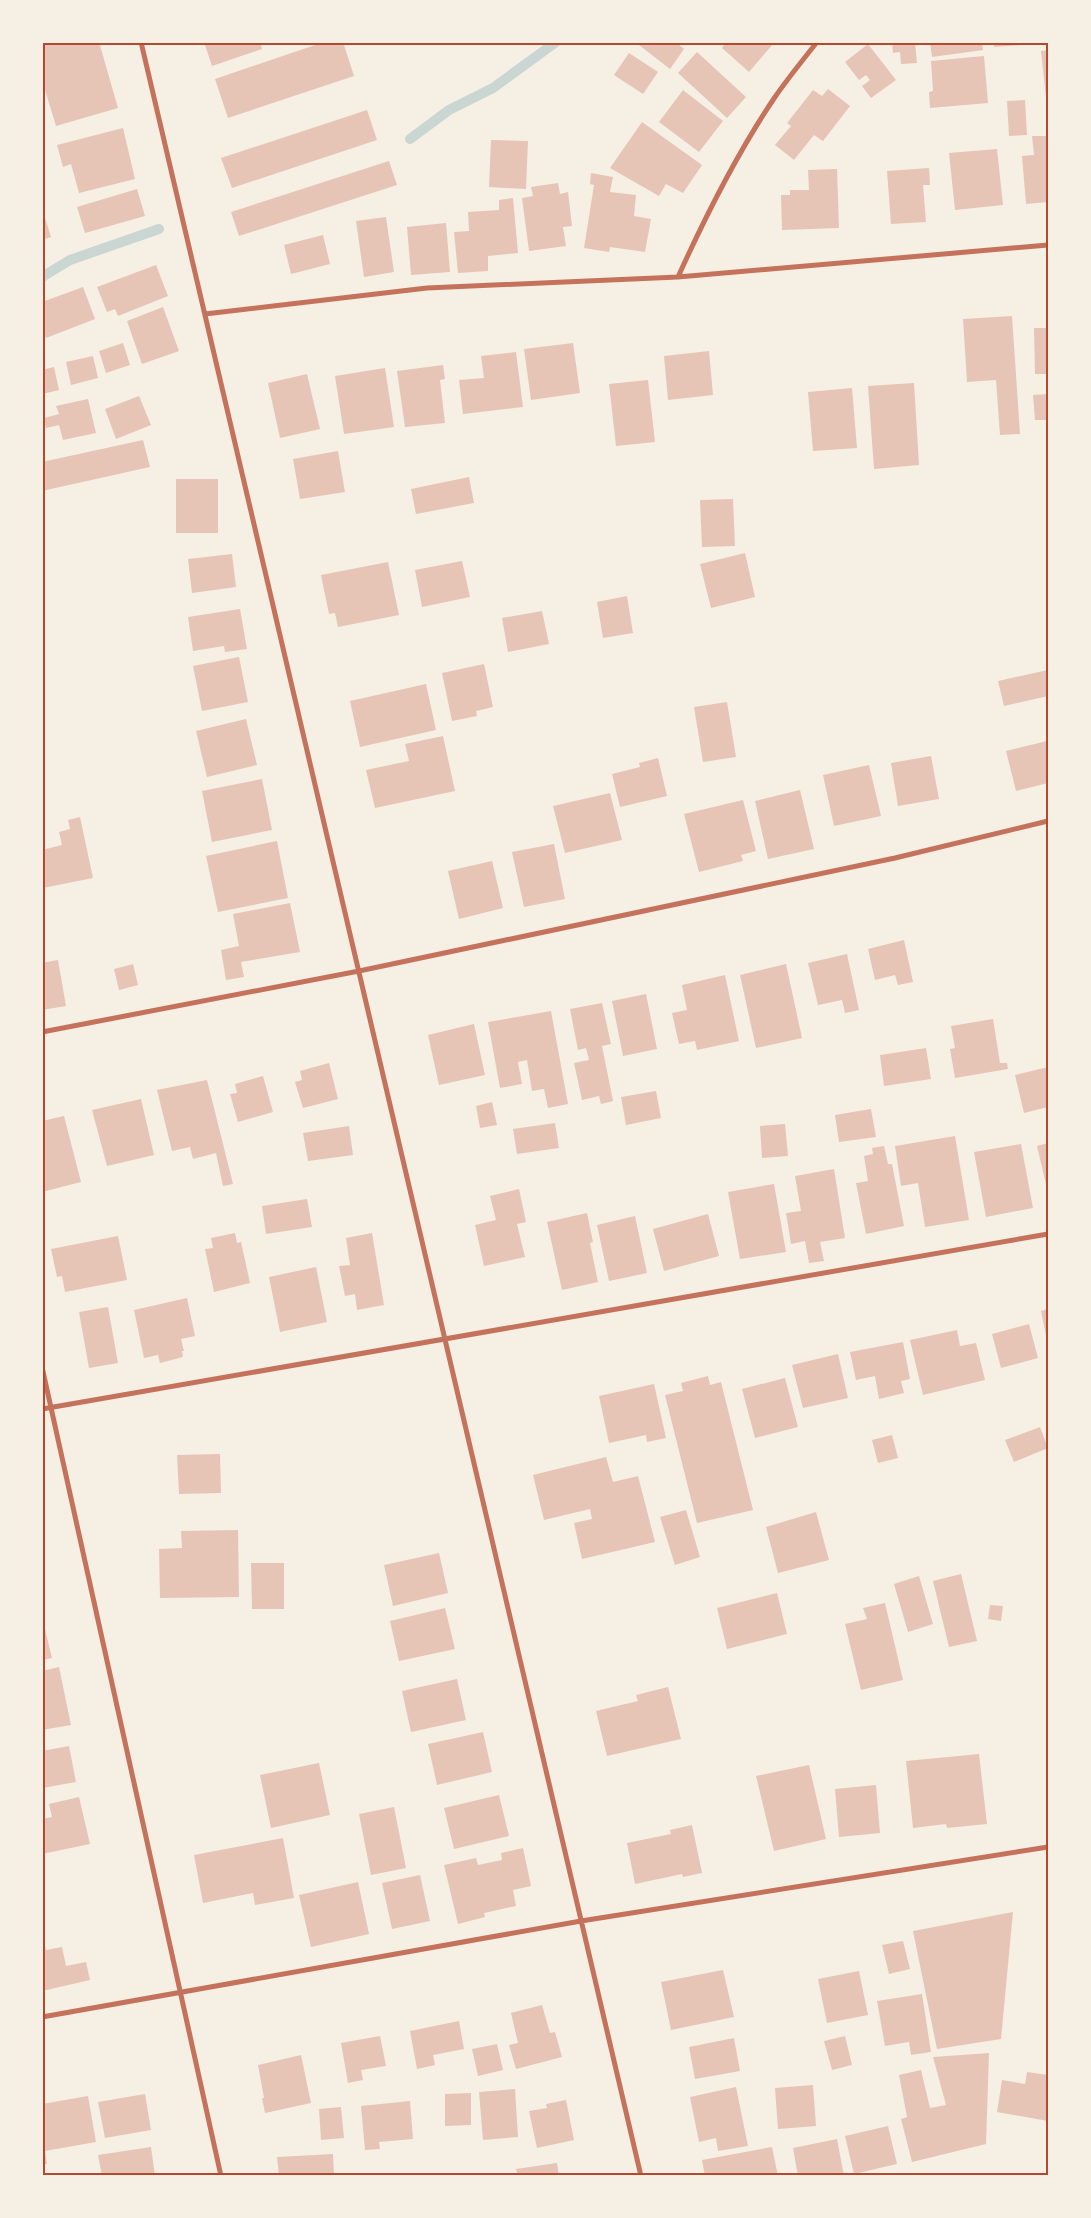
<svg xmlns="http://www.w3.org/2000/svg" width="1091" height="2218" font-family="Overpass,sans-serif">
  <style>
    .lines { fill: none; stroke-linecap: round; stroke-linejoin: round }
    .stream { stroke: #c9d6d2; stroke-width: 10 }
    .building { fill: #e6c5b7 }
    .minor { stroke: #c5725c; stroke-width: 5 }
    .neatline { fill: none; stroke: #b5482f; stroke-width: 2 }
  </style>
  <rect width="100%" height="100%" fill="#f6efe4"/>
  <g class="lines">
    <!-- stream -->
    <path class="stream" d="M410,139L449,110L493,88L556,42
      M42,277L70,260L159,229"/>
  </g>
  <!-- building -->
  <path class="building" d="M42,42H99L118,108L56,126L42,80Z
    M204,42H260L262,49L212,66Z
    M324,42H343L354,76L228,118L215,79Z
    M641,42H676L684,49L670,69L639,45Z
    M726,42H771L773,44L749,72L722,48Z
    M892,42H915L917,63L901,64L900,52L893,53Z
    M930,42H982L983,50L932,57Z
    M994,42H1034V44L994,47Z
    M868,44L896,80L871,98L862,86L870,80L866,75L859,80L845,62Z
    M1048,50V96L1046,97L1041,51Z
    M697,52L746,97L727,118L678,73Z
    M629,53L658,72L643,94L614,75Z
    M984,56L988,103L930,108L929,92L933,91L931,61Z
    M828,89L850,106L823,141L814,135L794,160L775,145L791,126L787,123L813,90L822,96Z
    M683,90L723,121L699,152L659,122Z
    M1025,100L1027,135L1009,136L1007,101Z
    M367,110L377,140L232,188L221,158Z
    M642,122L702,165L683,193L666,184L659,196L610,168Z
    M123,128L135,179L79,193L71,164L63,167L57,145Z
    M1032,136H1048V202L1026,204L1022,156L1034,155Z
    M491,140L528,141L526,189L489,187Z
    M997,149L1003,205L955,210L949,153Z
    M389,161L397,185L239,236L231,212Z
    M929,168L930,185H923L926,222L891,224L887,171Z
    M837,169L839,228L782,230L781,195H790V190H809L808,170Z
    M591,173L613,177L610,192L636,195L634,216L651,219L645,252L610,247L609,252L584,248L594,185L590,184Z
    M558,183L560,194L568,192L572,226L563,227L566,246L529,251L522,198L533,196L531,187Z
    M137,189L145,216L85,233L77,207Z
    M513,198L518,253L488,256V271L458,273L454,232L469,231L468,212L499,210V200Z
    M42,208L51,237L42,240Z
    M386,217L394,272L364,277L356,221Z
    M446,223L450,272L411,275L407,227Z
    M323,235L330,264L291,274L284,245Z
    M156,265L168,296L118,316L115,309L107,312L97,287Z
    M83,287L95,319L46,338L42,328V302Z
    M163,307L179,351L142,364L127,321Z
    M1012,316L1020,434L1000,435L996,380L967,382L963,319Z
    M1034,328H1048V374H1035Z
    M123,343L130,365L106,373L99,351Z
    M573,343L580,393L531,400L524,349Z
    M709,351L713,395L668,400L664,356Z
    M516,352L523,407L463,414L459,380L484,378L481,356Z
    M93,356L98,378L71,385L66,362Z
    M443,365L445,379L440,380L445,423L405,427L397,371Z
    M54,367L59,390L42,394V370Z
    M385,368L394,427L344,434L335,376Z
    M307,374L320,429L280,438L268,383Z
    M648,380L655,442L616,446L609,384Z
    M914,383L919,465L874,469L868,386Z
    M852,388L857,448L813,451L808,392Z
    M1048,394V420H1035L1033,395Z
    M139,396L151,425L116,439L105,409Z
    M88,399L96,433L63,440L59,425L46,428L44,418L59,414L56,406Z
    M143,440L150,467L42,491V462Z
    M338,451L345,492L300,499L293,459Z
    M469,477L474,503L416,514L411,489Z
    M176,479H218V533H176Z
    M733,499L735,546L702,547L700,500Z
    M745,553L755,597L711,608L700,564Z
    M232,554L236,587L192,593L188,559Z
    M462,561L470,597L422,607L415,570Z
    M388,562L399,615L338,627L335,613L329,614L321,575Z
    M627,596L633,633L603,638L597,602Z
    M240,609L247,649L225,652L224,646L193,651L188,617Z
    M542,611L549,644L508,652L502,618Z
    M239,657L248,702L202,711L193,666Z
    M484,664L493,707L476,711L477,716L452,721L442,673Z
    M1048,670V696L1004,706L998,681Z
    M426,684L436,730L360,747L350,701Z
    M727,702L736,757L703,762L694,707Z
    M246,719L257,765L207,777L196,731Z
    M443,736L455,791L375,808L366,770L409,761L405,744Z
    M1047,741L1048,783L1016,791L1006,751Z
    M931,756L939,799L898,806L891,763Z
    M658,758L667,796L620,807L612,774L640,767L639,763Z
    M869,765L881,816L834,826L823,775Z
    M262,779L272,830L212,842L202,791Z
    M800,790L814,849L768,859L755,801Z
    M610,793L622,840L565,853L553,806Z
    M743,800L756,851L741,855L743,861L699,872L684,814Z
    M80,817L93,878L43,888L42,850L62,845L59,832L70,829L68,820Z
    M277,841L288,898L218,912L206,856Z
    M554,844L565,899L524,907L512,852Z
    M492,861L503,908L459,919L448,871Z
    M290,903L300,952L241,962L244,977L226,980L221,950L239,946L233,914Z
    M904,940L913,982L898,985L895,975L875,980L868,949Z
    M847,954L859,1010L845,1013L842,1000L818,1005L808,963Z
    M58,960L66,1006L42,1010V963Z
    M133,964L138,985L119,990L114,969Z
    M786,964L802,1038L756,1048L740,975Z
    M725,975L739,1041L697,1050L695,1041L679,1044L672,1013L687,1010L682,985Z
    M646,994L657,1049L623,1056L612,1001Z
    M602,1003L611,1044L602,1046L613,1101L601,1104L599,1096L582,1100L574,1063L589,1060L586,1048L578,1050L570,1009Z
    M551,1011L568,1104L548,1108L544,1089L532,1091L527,1060L518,1062L522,1084L500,1088L488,1022Z
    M993,1019L1000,1063H1007L1008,1069L955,1078L950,1049L955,1048L951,1026Z
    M474,1024L485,1075L439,1085L428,1035Z
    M926,1048L931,1079L884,1086L880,1055Z
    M329,1063L338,1099L303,1108L295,1082L302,1080L300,1071Z
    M1048,1067V1107L1024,1113L1015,1075Z
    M263,1076L273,1112L238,1122L230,1094L237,1093L235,1084Z
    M207,1080L233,1184L223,1186L216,1153L193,1159L190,1147L172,1151L157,1090Z
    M656,1091L661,1118L626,1125L621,1097Z
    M141,1099L154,1155L107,1166L92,1110Z
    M492,1102L497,1125L480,1128L476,1106Z
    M871,1109L876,1137L839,1142L835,1115Z
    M64,1116L81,1182L42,1192V1121Z
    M555,1123L559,1148L517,1154L513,1129Z
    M785,1124L788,1156L762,1158L760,1126Z
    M349,1126L353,1155L308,1161L303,1133Z
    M955,1136L969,1220L925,1227L918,1183L901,1186L895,1146Z
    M1048,1143V1193L1037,1146Z
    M1021,1144L1033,1208L986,1217L974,1152Z
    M884,1146L888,1164H892L904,1226L866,1234L856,1183L868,1181L864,1156L873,1154L872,1148Z
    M834,1169L845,1238L820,1242L824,1261L809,1263L805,1241L791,1244L786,1213L801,1211L795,1176Z
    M774,1184L786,1252L740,1259L728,1192Z
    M519,1189L526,1222L517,1224L525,1257L484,1266L475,1225L496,1220L490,1196Z
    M307,1199L312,1227L266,1234L262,1206Z
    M587,1213L593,1242L590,1243L598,1282L562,1290L547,1222Z
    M708,1214L719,1256L664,1271L653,1229Z
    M635,1216L647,1273L609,1281L597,1225Z
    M235,1233L237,1243L241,1242L250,1283L214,1292L205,1249L213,1248L211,1238Z
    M372,1233L384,1305L357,1310L355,1294L345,1296L339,1266L350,1265L346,1238Z
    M118,1236L127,1280L65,1292L62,1276L57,1277L51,1249Z
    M316,1267L327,1322L280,1332L269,1277Z
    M187,1298L195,1336L181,1339L184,1351H182L183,1357L160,1363L158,1355L144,1358L134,1310Z
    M108,1307L118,1363L89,1368L79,1312Z
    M1048,1309V1345L1041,1311Z
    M1029,1324L1038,1358L1001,1368L992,1334Z
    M957,1330L960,1346L976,1343L985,1380L923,1395L910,1340Z
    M903,1342L910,1379L901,1381L904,1393L879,1399L875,1376L856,1380L850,1352Z
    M838,1354L848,1398L803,1408L792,1365Z
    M708,1376L710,1385L721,1382L753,1510L697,1523L665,1395L683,1391L681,1383Z
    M785,1378L798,1427L755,1438L742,1389Z
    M654,1384L666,1438L647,1442L646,1435L609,1443L599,1396Z
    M1040,1427L1048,1448L1014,1462L1005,1440Z
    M892,1435L898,1458L878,1463L872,1440Z
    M220,1454L221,1493L179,1494L177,1455Z
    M606,1457L613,1482L638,1476L655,1542L582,1559L574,1523L592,1519L590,1509L544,1520L533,1475Z
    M686,1510L700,1557L675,1565L660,1517Z
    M816,1512L829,1560L778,1573L766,1527Z
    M238,1530L239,1597L160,1598L159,1549L182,1548L181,1531Z
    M439,1553L448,1593L393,1606L384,1565Z
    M251,1563H284V1609H252Z
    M961,1574L977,1641L949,1647L933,1581Z
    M919,1576L933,1624L908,1632L894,1584Z
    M777,1593L787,1634L727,1649L717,1608Z
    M885,1603L903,1680L861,1690L845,1624L867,1619L863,1608Z
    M990,1605L1003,1606L1001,1621L988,1619Z
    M445,1608L455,1649L399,1661L390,1621Z
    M42,1617L52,1658L42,1660Z
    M59,1667L71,1725L42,1730V1671Z
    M457,1679L466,1720L411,1732L402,1691Z
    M668,1687L681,1739L607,1756L596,1711L638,1701L636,1695Z
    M483,1732L492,1772L437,1785L428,1744Z
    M69,1746L76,1782L42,1788V1751Z
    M979,1754L987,1824L947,1828L946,1824L913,1828L906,1761Z
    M319,1763L330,1815L271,1828L260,1775Z
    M809,1765L826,1839L774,1851L756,1776Z
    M876,1785L880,1833L839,1837L835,1789Z
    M499,1795L509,1836L454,1849L444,1808Z
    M79,1797L90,1844L42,1854V1819L52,1817L49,1804Z
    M394,1807L406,1868L371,1875L359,1814Z
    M692,1825L702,1873L683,1877L682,1874L635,1884L627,1843L671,1834L670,1830Z
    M283,1838L294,1898L255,1905L253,1893L203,1903L194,1855Z
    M523,1848L531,1886L513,1890L516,1906L484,1913L485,1917L458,1924L444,1865L476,1858L478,1865L502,1860L501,1853Z
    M420,1875L430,1921L392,1929L382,1883Z
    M358,1882L369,1934L311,1947L299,1895Z
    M1013,1912L1001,2039L937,2049L913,1931Z
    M43,1940L46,1950L62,1947L66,1966L86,1962L90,1980L42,1991Z
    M903,1941L910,1969L889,1974L882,1945Z
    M723,1970L734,2017L671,2030L661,1982Z
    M859,1971L868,2015L827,2023L818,1979Z
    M922,1994L931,2052L911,2055L909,2042L885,2046L877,2001Z
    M542,2005L550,2033L555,2032L562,2057L516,2069L509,2045L518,2043L511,2013Z
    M459,2021L464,2049L433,2055L435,2065L417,2069L410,2031Z
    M380,2036L386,2066L361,2070L363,2080L348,2083L341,2043Z
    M845,2036L852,2065L832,2070L824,2041Z
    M734,2038L740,2071L695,2079L689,2047Z
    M497,2044L503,2070L478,2076L472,2049Z
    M989,2053L986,2144L912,2162L901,2119L907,2117L899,2075L921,2070L930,2108L946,2105L933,2057Z
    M301,2055L311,2103L265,2113L262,2098H264L258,2065Z
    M1027,2072L1048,2075V2121L997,2112L1002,2080L1025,2084Z
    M813,2085L816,2126L778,2129L775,2088Z
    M736,2087L748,2146L718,2151L716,2138L699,2142L690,2097Z
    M515,2089L518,2137L483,2140L479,2092Z
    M471,2093V2125L445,2126V2094Z
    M145,2094L151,2130L105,2138L98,2102Z
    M88,2096L96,2142L45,2151L47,2164L42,2165V2104Z
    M566,2100L574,2140L537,2148L529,2111L547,2108L546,2104Z
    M410,2101L413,2139L379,2142L380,2149L365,2150L361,2106Z
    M341,2107L344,2138L321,2140L319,2109Z
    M888,2126L897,2164L854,2174L845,2136Z
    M837,2139L844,2176H798L793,2148Z
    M151,2147L155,2176H102L98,2155Z
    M772,2147L778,2176H705L702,2160Z
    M333,2154L334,2176H279L277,2157Z
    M557,2163L559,2176H518L516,2169Z"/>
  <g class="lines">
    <!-- minor -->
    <path class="minor" d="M141,42L641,2176
      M678,277C706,215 737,153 775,97C788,78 803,60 817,42
      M205,314L427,288L678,277L1048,245
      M42,1032L359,971L895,858L1048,821
      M42,1367L221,2176
      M42,1409L1048,1234
      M42,2017L581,1921L1048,1847"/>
  </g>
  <!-- border -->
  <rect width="1091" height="2218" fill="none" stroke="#f6efe4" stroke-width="88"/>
  <rect x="44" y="44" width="1003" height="2130" class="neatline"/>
</svg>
